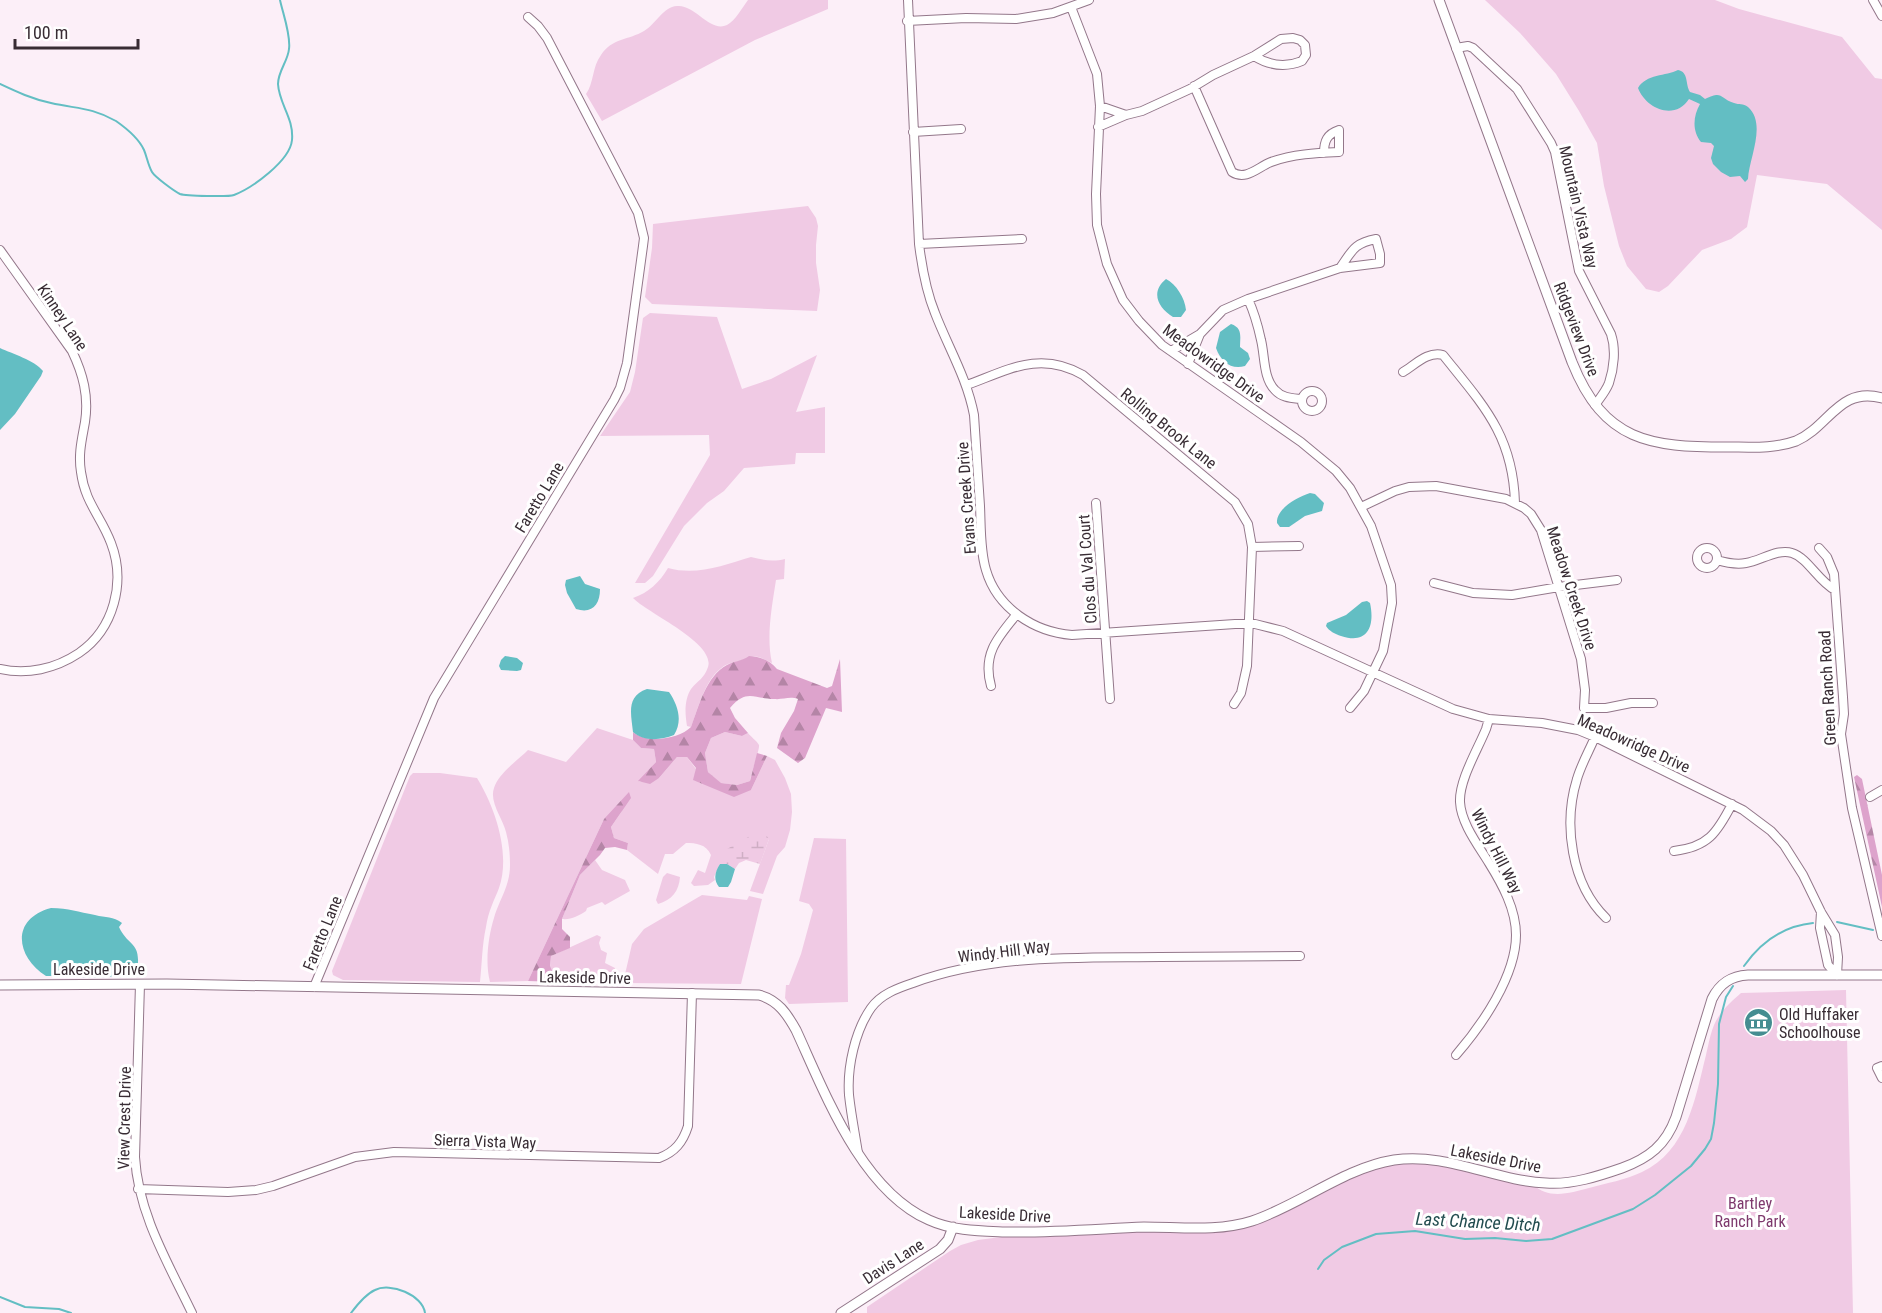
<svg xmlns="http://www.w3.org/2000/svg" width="1882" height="1313" font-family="'Roboto Condensed',sans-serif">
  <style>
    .green { fill: #f0cae4 }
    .forest { fill: url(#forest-firs) }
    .wetland { fill: url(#wetland-marsh) }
    .water { fill: #63bec3 }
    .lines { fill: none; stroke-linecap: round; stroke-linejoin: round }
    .stream { stroke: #63bec3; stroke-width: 2 }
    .minor-casing { stroke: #93778a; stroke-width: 10 }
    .tertiary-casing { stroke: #93778a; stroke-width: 11 }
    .minor { stroke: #fff; stroke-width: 8 }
    .tertiary { stroke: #fff; stroke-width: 9 }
    .labels { text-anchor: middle; stroke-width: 6; stroke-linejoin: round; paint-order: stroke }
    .street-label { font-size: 16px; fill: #382c34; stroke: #fff }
    .poi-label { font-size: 16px; fill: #382c34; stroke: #fff; text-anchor: start }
    .park-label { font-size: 16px; fill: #7e396d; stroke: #fff }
    .water-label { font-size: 18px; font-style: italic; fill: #224c4f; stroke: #fff }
  </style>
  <defs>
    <pattern id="forest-firs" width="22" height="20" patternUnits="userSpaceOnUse" patternTransform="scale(1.5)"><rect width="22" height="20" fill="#dda3cc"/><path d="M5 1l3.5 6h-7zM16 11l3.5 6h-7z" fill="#b485a6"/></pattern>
    <pattern id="wetland-marsh" width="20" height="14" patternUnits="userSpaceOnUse" patternTransform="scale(1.5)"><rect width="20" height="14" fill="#f0cae4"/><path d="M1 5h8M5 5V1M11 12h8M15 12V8" fill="none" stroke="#cfaec4"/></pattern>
  </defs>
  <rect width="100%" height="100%" fill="#fceff8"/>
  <!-- green -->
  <path class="green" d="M748,0H828V9L755,40L602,121L586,94C594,83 592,67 601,55C612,38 629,40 644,31C656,24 663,7 677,6C695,4 710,33 727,25C735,21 742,8 748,0Z
    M1485,0H1715L1739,9L1842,37L1875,78L1882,79V230L1827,184L1757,175L1747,227L1731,239L1702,250L1668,286L1659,292L1646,289L1627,266L1619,246L1604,186L1597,143L1579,111L1556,74L1520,33Z
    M808,206L816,218L818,226L816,245V263L820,290L817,311L652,304L645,297L652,248L653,224Z
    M650,313L717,317L742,389L771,379L817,355L796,412L825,407V453H796L795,464L744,468L724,491L707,503L684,526L653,576L645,583H635L710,455L709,435L600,436L630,392L635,372L643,318Z
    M751,557C762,560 773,562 785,559L784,579L776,580C772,606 766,637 772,663C757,656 758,654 742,660C738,662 733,662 728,664C706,674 699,706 691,727L687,726C685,714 684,700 691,689C698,680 704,679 708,667C716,643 647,613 633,598C648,593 660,582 668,568C697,576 724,565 751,557Z
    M597,728L633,740L641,748L654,749L656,762L639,782L659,778L677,757H687L696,769L694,780L751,790L767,756L775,760L785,778L791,794L792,812L790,830L785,847L777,856L763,894L750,891L769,839L720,864L714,877L715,880L708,885L694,886L691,883L698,870L705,873L711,855C706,844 696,843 686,843L673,854H665L658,874L627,850L628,843L614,838L611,827L622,811L604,819L528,981L490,982C485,963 488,937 494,918C500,898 510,886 510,865C510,854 509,843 506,832C503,819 489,802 494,788C499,773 517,761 528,750L566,762Z
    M725,732L742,736L748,733C750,736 757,741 759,745C760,748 751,774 750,781L737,785L720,783L708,772L705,753L711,738Z
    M413,773H440L477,778C495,807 511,854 499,888C497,894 494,899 492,905C489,912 487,920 486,927C482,945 482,964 480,982L343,980L333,975L332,971L410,776Z
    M814,838L846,839L848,1002L789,1004L785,998L786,985H789L801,954L813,910L809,904L799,901Z
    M595,860L602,870L625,880L630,891L605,905L602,902L587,908L586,911C578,916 571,920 562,919L580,875Z
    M667,873L680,877C679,891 672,900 658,904L656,900L663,877Z
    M702,895L747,900L749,896L762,899L741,984L623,983L632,944L644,929Z
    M597,935L601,937L599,943L601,950L607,953L605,963L615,968L611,983L557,982L550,967L551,956Z
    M1846,990L1853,1313H867V1307L950,1251L961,1245L978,1240L1024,1234L1239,1228L1376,1165L1418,1161L1533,1184C1548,1200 1570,1193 1589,1188C1607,1183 1625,1180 1642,1172C1687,1151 1695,1099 1706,1055C1709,1043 1711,1027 1719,1016C1724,1008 1734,999 1741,993Z"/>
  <!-- forest -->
  <path class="forest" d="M749,656C761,657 770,660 777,669L827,688L832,686L840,659L842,712L826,708L805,758L798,763L777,748L781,733L794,711L798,699C789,696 783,700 774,699C754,699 747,688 730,708L735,718L748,733L742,736L725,732L711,738L705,753L708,772L721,783L737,785L750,781L757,753L767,756L751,790L734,797L693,780L696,768L687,757H677L659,778L650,784L638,781L656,762L654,749L641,748L633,740V732C647,744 679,739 691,727C699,706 706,676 727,665C734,661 742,661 749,656Z
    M1857,775L1862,779L1882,875V907L1854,777Z
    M629,792L631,798L611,827L614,838L628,843L627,850L615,847L605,848L600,855L580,875L562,919V929L570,937V948L551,956L550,966L557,982L528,981L604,819Z"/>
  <!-- wetland -->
  <path class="wetland" d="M759,831L766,835L769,839L760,864L746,860L739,863L735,869L727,864H720L727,849Z"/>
  <!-- water -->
  <path class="water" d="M1678,70C1689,72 1685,84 1690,92L1700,95L1705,99C1723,90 1719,98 1734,103C1739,105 1743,103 1748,107C1767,124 1749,158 1748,179L1745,182L1740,176L1730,177L1721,172L1713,164L1711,158L1714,146L1711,143L1701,142C1692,131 1693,116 1700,104L1689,99C1675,121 1646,109 1638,88C1646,74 1666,76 1678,70Z
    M1166,279C1176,284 1185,298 1186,310L1181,317H1173C1158,308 1150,292 1166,279Z
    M1231,324C1243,328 1240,337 1240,347L1248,353L1250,359L1245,366C1231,370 1221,362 1216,348L1220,332Z
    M0,348C13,354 34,360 43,371L41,376L15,414L0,430Z
    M1310,493L1315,494L1324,503L1322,511L1305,516L1289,527H1280L1277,523C1276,509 1297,497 1310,493Z
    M580,576L585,584L600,589C600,605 592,614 576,609L567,593L565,585L566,580Z
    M1367,601L1370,603C1375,626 1368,645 1341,636C1335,634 1329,631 1326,626L1327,623L1346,615L1362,602Z
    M505,656L517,658L523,663L521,670L517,671L501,670L499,666L501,660Z
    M647,689L669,692C678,705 683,721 674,735C661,740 644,742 633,732C631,714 626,696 647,689Z
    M720,864H727L735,869L731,882L728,887H719C713,879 715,872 720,864Z
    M51,908C69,908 78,912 95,915C106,918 113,916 122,923L119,927C128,947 142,941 137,971C119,981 69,976 46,976C16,957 10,919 51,908Z"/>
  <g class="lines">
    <!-- stream -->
    <path class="stream" d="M0,84C17,92 32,99 51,103C77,109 91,107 116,121C126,128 139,139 144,150C147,157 148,165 152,172C155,177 174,191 180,194C186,196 229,197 234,195C252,188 290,161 292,140C294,118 279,104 278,84C278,71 288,61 289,49C291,35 283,14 280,0
      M1837,922L1873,930
      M1744,966C1761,942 1783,926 1813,923
      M1318,1269L1324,1260L1342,1247L1376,1234L1415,1231L1465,1239L1495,1238L1526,1241L1552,1239L1633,1209L1655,1195L1691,1166L1705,1149L1711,1139L1714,1123L1718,1084L1719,1024L1726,997L1733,986
      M0,1297L25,1307L59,1309L71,1313
      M351,1313C357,1305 366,1294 375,1290C390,1282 423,1295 425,1313"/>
    <defs>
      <path id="minor" d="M908,0L919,244C922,268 926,291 935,313C948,347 967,378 974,415C976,445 978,476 980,506C981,527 980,550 986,570C997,608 1034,632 1072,635L1235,624H1255L1283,631L1453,709L1489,719L1542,723L1578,730L1595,737L1743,810L1771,831L1784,845L1803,875L1821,912L1835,935L1838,957L1837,975
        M1873,0L1882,16
        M1071,7L1097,74L1100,106L1096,194L1097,225L1107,264L1123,300L1139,321L1162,345L1301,442L1336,471L1350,488L1371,526L1391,585L1392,603L1383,651L1364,691L1350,708
        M907,21L966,18L1016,19L1053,13L1089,0
        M1456,48L1468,46L1473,48L1517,89L1551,143L1555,152L1579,271L1611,334C1616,349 1614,368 1609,383C1606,391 1600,398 1595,405
        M1194,86L1232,172C1246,181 1258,167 1271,162C1293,154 1316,153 1339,152V130C1327,134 1324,141 1324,153
        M1100,106L1126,115
        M1098,127L1126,115L1142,111L1190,89L1213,75L1254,56L1281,39L1293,38L1300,40L1305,45L1306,55L1302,61C1285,68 1270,66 1254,56
        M913,132L961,129
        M919,244L1022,239
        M0,250L72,351C83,374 89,396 85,422C82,439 78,454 81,472C85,503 101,516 111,543C126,582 114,629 79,653C55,669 27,675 0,669
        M1248,299C1254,312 1258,326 1261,340C1265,356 1263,378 1275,390C1282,398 1292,398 1301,399
        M1171,351L1200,334
        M1188,364L1200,334L1223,310L1248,299L1340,268L1380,263V254L1376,239C1354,243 1352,251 1340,268
        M1403,372C1416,364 1428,351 1443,355C1483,405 1513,435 1515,503
        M967,385C1008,370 1040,350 1083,375L1235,502L1248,524L1252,547L1247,666L1241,693L1234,704
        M1302 401a10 10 0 1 1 20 0a10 10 0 1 1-20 0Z
        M1096,503L1110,699
        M1361,507L1395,491L1409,487L1436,486L1506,499L1524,508L1531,514L1541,530L1581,659L1585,690L1584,708H1606L1631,703H1653
        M1252,547L1299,546
        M1697 558a10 10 0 1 1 20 0a10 10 0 1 1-20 0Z
        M1819,548L1827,557L1834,574L1843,697L1844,714L1841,734L1852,808L1882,936
        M1717,560C1727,563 1736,565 1746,563C1760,561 1778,548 1792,553C1808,558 1818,581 1835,590
        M1434,583L1473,593L1512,595L1559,587L1617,580
        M991,686C982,654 998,637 1017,614
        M1595,737C1589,751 1581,765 1577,779C1563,824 1571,884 1606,918
        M1870,797L1882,790
        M1674,851C1708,847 1717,833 1732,804
        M1821,912L1820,928L1828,965L1837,975
        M140,984L135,1157C138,1213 168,1263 192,1313
        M314,987L434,698L614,400L620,388L627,363L643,246L644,238L638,213L547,38L538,26L528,17
        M1456,1055C1482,1025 1516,976 1516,935C1516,909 1502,884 1489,863C1478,845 1461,823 1460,802C1459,780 1478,749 1486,729L1489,719
        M1882,1066L1877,1068L1882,1078
        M858,1153C855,1134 851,1114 849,1095C847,1067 855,1031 871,1008C881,994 898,988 913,983C992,954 1077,958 1160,957C1207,957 1254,956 1300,956
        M138,1189L228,1192L256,1190L273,1186L355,1157L394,1152L659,1158C675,1152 683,1142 688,1126L692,993"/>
      <path id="tertiary" d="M1439,0L1572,362C1604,442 1650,447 1727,447C1750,447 1774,449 1796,441C1829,427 1839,386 1882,398
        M0,985L167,984L759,995C778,1000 787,1014 796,1030C825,1093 861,1190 929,1220C953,1231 980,1231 1005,1232C1052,1233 1098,1229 1144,1227C1180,1227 1218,1232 1252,1221C1300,1205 1344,1168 1394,1160C1446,1152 1496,1181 1546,1183C1572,1185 1599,1176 1622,1168C1649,1158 1666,1145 1676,1117L1712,999C1720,983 1731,976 1748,975H1882
        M841,1313L940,1249L948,1240L953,1227"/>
    </defs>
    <!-- minor casing -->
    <use href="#minor" class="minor-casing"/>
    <!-- tertiary casing -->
    <use href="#tertiary" class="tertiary-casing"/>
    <!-- minor -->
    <use href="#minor" class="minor"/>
    <!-- tertiary -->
    <use href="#tertiary" class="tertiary"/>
  </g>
  <!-- icons -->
  <defs>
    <symbol id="museum-disc" viewBox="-11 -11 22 22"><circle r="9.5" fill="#458d91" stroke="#fff"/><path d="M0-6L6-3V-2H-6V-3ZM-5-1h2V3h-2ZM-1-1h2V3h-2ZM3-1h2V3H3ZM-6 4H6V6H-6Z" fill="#fff"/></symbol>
  </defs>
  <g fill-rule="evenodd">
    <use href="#museum-disc" x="1742" y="1006" width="33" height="33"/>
  </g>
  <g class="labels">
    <!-- street labels -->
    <g class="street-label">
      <text transform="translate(1579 207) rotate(77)" y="6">Mountain Vista Way</text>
      <text transform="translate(63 317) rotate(56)" y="6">Kinney Lane</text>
      <text transform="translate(1577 329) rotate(69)" y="6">Ridgeview Drive</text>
      <text transform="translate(1214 363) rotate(36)" y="6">Meadowridge Drive</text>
      <text transform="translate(1169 428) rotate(39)" y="6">Rolling Brook Lane</text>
      <text transform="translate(539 497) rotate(-59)" y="6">Faretto Lane</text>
      <text transform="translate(966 498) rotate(-94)" y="6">Evans Creek Drive</text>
      <text transform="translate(1087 569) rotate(-94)" y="6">Clos du Val Court</text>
      <text transform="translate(1572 588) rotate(72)" y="6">Meadow Creek Drive</text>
      <text transform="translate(1827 688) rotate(-93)" y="6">Green Ranch Road</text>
      <text transform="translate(1634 743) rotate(24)" y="6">Meadowridge Drive</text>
      <text transform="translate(1497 851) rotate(63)" y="6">Windy Hill Way</text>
      <text transform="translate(322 933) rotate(-68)" y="6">Faretto Lane</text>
      <text transform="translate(1004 951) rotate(-7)" y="6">Windy Hill Way</text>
      <text x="99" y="975">Lakeside Drive</text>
      <text transform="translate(585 977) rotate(1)" y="6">Lakeside Drive</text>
      <text transform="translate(124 1118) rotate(-89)" y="6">View Crest Drive</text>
      <text transform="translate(485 1141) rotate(2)" y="6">Sierra Vista Way</text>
      <text transform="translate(1496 1158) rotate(11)" y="6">Lakeside Drive</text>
      <text transform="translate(1005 1214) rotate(3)" y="6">Lakeside Drive</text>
      <text transform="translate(893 1261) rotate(-33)" y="6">Davis Lane</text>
    </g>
    <!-- poi labels -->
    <g class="poi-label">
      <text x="1779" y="1020">Old Huffaker<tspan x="1779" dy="18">Schoolhouse</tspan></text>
    </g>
    <!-- park labels -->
    <g class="park-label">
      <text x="1750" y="1209">Bartley<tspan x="1750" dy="18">Ranch Park</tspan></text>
    </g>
    <!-- water labels -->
    <g class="water-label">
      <text transform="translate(1478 1222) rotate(3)" y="6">Last Chance Ditch</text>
    </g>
  </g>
  <!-- scale -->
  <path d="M15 39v9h123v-9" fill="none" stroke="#382c34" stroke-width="3"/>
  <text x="24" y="39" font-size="18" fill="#382c34" stroke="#ffffff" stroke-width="4.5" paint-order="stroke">100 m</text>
</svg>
